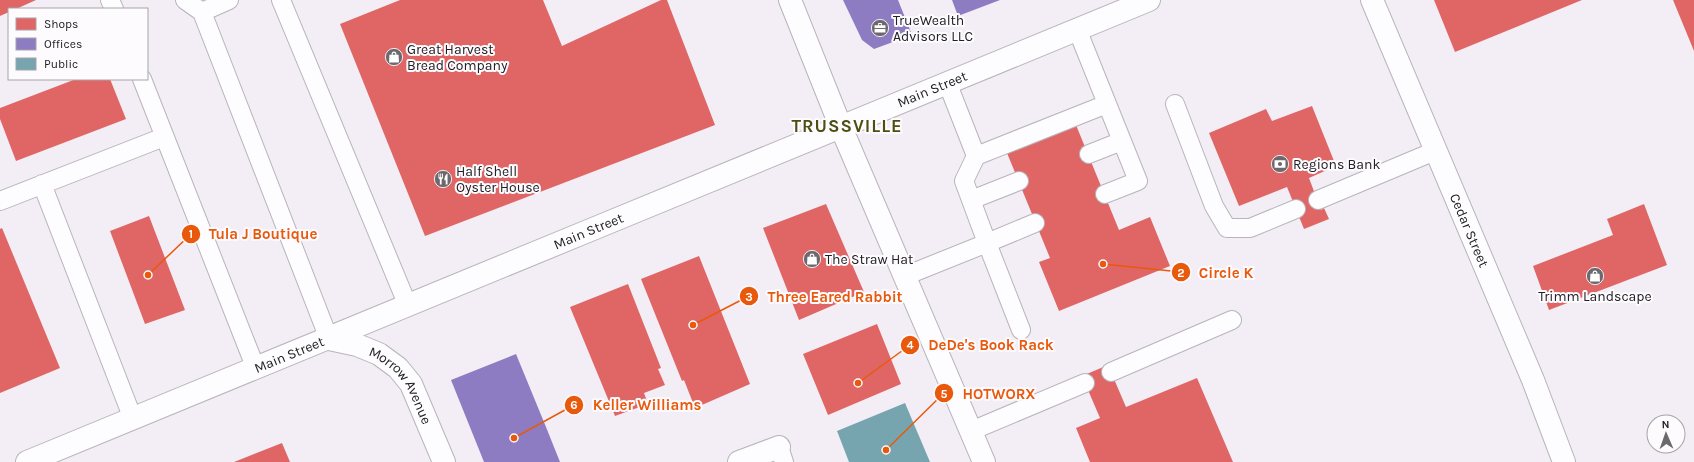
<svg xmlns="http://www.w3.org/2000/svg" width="1694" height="462" font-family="Karla,sans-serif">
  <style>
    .shops { fill: #e06666 }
    .offices { fill: #8e7cc3 }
    .public { fill: #76a5af }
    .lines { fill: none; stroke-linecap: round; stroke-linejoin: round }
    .service-casing { stroke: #b8b4ba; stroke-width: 20 }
    .minor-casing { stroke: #b8b4ba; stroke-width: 24 }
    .secondary-casing { stroke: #b8b4ba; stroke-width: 24 }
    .primary-casing { stroke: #b8b4ba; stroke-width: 24 }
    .service { stroke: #fdfcfe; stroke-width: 18 }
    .minor { stroke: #fdfcfe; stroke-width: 22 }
    .secondary { stroke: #fdfcfe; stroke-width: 22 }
    .primary { stroke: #fdfcfe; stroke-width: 22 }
    .labels { text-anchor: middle; stroke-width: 4; stroke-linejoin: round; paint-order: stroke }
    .poi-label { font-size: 14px; fill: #232025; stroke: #fdfbfe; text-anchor: start }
    .street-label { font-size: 14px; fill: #232025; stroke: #fdfbfe }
    .district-label { font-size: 18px; font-weight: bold; letter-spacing: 1px; fill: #4c4e12; stroke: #fdfbfe }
    .leader { fill: none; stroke: #e8590c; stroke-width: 1.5 }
    .callout-dot { fill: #e8590c; stroke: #fdfbfe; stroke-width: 1.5 }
    .mark-label { font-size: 12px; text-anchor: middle; font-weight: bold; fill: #fff }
    .callout-label { font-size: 15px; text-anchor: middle; font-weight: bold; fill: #e8590c; stroke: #fdfbfe; stroke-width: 4; stroke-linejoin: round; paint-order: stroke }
  </style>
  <rect width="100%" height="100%" fill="#f3eef6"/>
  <!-- shops -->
  <path class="shops" d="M0,0H36L16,9H9V12L0,16Z
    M400,0H543L562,46L661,0H667L715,125L425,236L340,24Z
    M1434,0H1582L1455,52Z
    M1673,0H1694V51Z
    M76,79H110L126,119L16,161L0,119V108Z
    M1312,106L1336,166L1309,178L1321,210L1324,208L1329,219L1304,229L1287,187L1239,206L1209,133L1266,109L1272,121Z
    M1076,125L1119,230L1150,217L1170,266L1059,311L1039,262L1050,258L1007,153Z
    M826,204L864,292L799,320L763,228Z
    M1644,204L1667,265L1549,310L1533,266L1613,235L1607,219Z
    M149,216L185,310L145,324L110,231Z
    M2,228L60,368L0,393V229Z
    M699,256L750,384L695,408L684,380L682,381L641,279Z
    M628,284L661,368L658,369L665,385L644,393L648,404L615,416L570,307Z
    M877,324L901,384L828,415L803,354Z
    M1108,365L1126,407L1197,378L1233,462H1090L1076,428L1100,418L1082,376Z
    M282,443L290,462H234Z"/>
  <!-- offices -->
  <path class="offices" d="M843,0H898L912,35L874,49L862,40Z
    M952,0H1000L958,16Z
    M516,354L546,427L560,462H484L451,380Z"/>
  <!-- public -->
  <path class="public" d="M905,403L930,462H849L837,431Z"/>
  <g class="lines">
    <defs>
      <path id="service" d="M110,0L114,9
        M185,0L202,12L329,339
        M281,0L408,306
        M202,12L229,0
        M1077,29L1138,181L1105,194
        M142,79L256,369
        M947,82L976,156L1107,104
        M1175,104L1214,206L1227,228H1250L1296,209
        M1089,154L1122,141
        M42,184L133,419
        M971,200L1019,181
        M1318,200L1435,151
        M0,201L164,137
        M905,276L987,243L964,181L976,156
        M1021,330L987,243L1035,223
        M1111,372L1232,320
        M971,431L1085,383
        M779,447L784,462"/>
      <g id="minor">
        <path id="s1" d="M1372,0L1533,380L1564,462"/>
        <path id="s2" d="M329,339L357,345L379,354L398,368L411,384L444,462"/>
        <path d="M739,462L779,447"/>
      </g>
      <path id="secondary" d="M790,0L840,125L984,462"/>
      <g id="primary">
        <path id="s3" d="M27,462C402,309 774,153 1149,0"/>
      </g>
    </defs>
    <!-- service casing -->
    <use href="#service" class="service-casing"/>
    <!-- minor casing -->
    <use href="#minor" class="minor-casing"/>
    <!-- secondary casing -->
    <use href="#secondary" class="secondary-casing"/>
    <!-- primary casing -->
    <use href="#primary" class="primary-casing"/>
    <!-- service -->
    <use href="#service" class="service"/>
    <!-- minor -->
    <use href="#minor" class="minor"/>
    <!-- secondary -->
    <use href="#secondary" class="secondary"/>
    <!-- primary -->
    <use href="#primary" class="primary"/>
  </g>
  <!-- icons -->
  <defs>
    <symbol id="office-disc" viewBox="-11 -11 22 22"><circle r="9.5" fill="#6c686e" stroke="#fdfbfe"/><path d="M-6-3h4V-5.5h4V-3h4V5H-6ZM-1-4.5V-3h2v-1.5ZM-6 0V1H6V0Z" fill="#fff"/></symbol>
    <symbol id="shop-disc" viewBox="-11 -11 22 22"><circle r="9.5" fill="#6c686e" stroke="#fdfbfe"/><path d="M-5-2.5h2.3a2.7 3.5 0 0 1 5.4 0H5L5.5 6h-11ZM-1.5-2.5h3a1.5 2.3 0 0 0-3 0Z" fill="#fff"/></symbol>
    <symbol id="bank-disc" viewBox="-11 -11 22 22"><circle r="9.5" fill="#6c686e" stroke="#fdfbfe"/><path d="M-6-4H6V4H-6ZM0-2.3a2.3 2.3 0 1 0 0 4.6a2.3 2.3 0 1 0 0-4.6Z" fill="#fff"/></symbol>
    <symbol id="restaurant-disc" viewBox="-11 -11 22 22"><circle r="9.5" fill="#6c686e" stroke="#fdfbfe"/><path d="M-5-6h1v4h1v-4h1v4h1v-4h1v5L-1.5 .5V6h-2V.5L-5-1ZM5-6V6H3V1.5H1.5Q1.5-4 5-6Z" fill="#fff"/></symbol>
  </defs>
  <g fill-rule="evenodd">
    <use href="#office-disc" x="870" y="18" width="20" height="20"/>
    <use href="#shop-disc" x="384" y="47" width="20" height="20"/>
    <use href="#bank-disc" x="1270" y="154" width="20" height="20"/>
    <use href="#restaurant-disc" x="433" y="169" width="20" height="20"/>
    <use href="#shop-disc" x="802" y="249" width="20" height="20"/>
    <use href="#shop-disc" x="1585" y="266" width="20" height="20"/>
  </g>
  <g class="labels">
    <!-- poi labels -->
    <g class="poi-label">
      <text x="893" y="25">TrueWealth<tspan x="893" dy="16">Advisors LLC</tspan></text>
      <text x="407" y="54">Great Harvest<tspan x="407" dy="16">Bread Company</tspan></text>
      <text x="1293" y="169">Regions Bank</text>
      <text x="456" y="176">Half Shell<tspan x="456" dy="16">Oyster House</tspan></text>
      <text x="825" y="264">The Straw Hat</text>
      <text x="1595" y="301" text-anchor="middle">Trimm Landscape</text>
    </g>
    <!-- street labels -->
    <g class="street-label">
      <text dy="5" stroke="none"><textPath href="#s3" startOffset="979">Main Street</textPath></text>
      <text dy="5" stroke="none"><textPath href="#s3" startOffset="607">Main Street</textPath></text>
      <text dy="5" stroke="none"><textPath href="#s1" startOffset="250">Cedar Street</textPath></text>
      <text dy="5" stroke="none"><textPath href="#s3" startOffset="283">Main Street</textPath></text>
      <text dy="5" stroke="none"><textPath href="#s2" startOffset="91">Morrow Avenue</textPath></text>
    </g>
    <!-- district labels -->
    <g class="district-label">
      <text x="847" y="132">TRUSSVILLE</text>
    </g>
  </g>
  <!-- callouts -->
  <path class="leader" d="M148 275L191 234M1103 264L1181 272M693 325L749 296M858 383L910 345M886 450L944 393M514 438L574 405"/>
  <g class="callout-dot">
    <circle cx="148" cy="275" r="4"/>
    <circle cx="1103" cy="264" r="4"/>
    <circle cx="693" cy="325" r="4"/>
    <circle cx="858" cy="383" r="4"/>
    <circle cx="886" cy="450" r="4"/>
    <circle cx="514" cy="438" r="4"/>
    <circle cx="191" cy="234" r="10"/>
    <circle cx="1181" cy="272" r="10"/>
    <circle cx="749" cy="296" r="10"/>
    <circle cx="910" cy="345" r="10"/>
    <circle cx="944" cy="393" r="10"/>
    <circle cx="574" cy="405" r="10"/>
  </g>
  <g class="mark-label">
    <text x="191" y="238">1</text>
    <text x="1181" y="277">2</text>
    <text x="749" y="301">3</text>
    <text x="910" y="349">4</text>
    <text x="944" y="398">5</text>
    <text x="574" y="409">6</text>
  </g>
  <g class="callout-label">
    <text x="263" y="239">Tula J Boutique</text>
    <text x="1226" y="278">Circle K</text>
    <text x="835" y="302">Three Eared Rabbit</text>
    <text x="991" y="350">DeDe's Book Rack</text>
    <text x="999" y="399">HOTWORX</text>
    <text x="647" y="410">Keller Williams</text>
  </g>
  <!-- legend -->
  <rect x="8" y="8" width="140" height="72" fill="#fdfbfe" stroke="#a6a3a7"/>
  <rect x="16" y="18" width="20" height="12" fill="#e06666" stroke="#a6a3a7"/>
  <text x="44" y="28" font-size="12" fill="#232025">Shops</text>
  <rect x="16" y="38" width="20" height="12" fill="#8e7cc3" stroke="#a6a3a7"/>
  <text x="44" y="48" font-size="12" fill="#232025">Offices</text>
  <rect x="16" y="58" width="20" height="12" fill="#76a5af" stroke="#a6a3a7"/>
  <text x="44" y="68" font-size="12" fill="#232025">Public</text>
  <!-- north arrow -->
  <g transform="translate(1666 434) rotate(358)"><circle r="19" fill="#fdfbfe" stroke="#a6a3a7"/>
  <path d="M0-3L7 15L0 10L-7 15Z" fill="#6c686e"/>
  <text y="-6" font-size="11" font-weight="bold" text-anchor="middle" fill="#232025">N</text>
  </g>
</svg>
